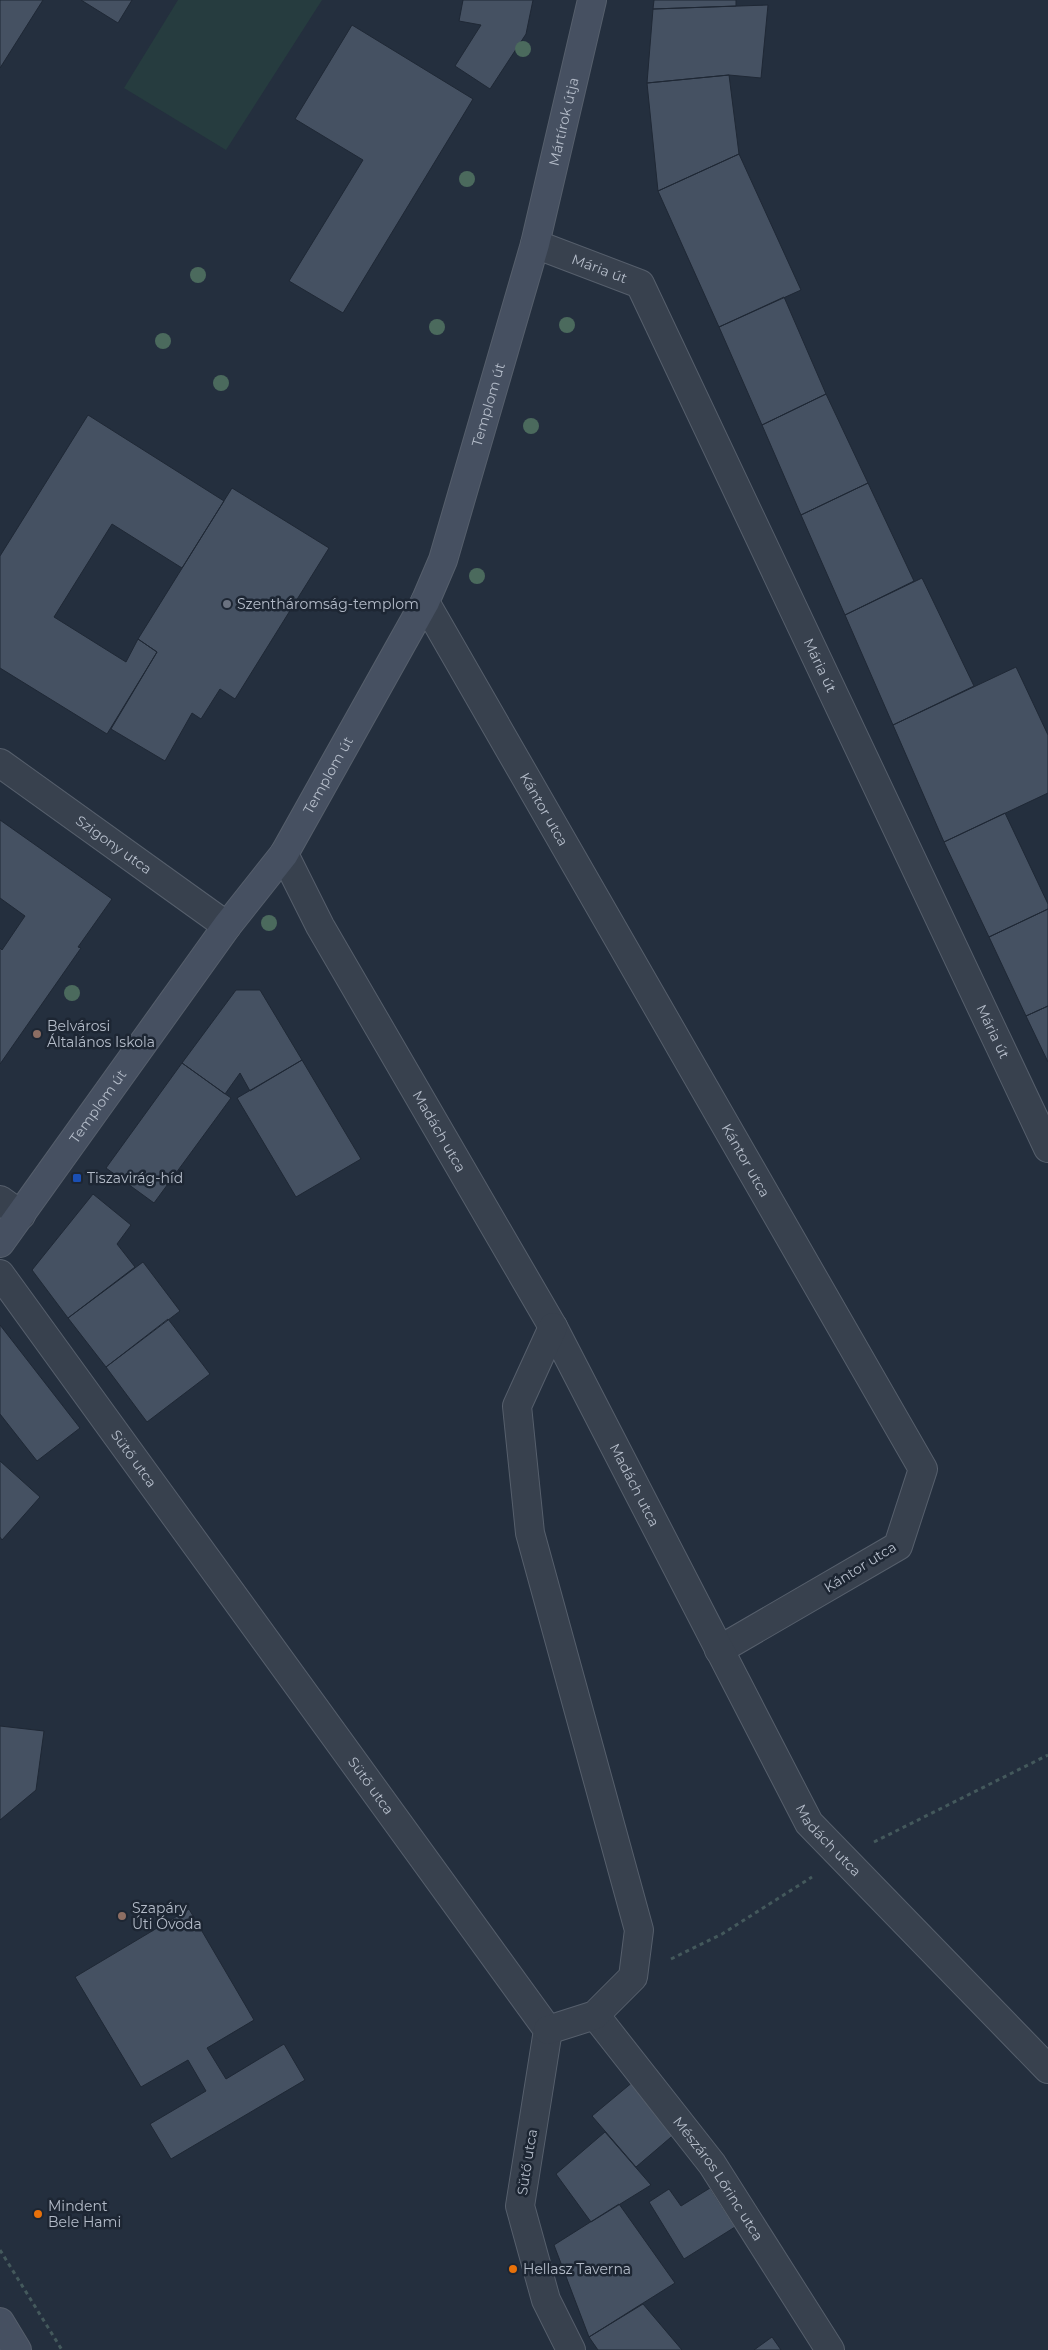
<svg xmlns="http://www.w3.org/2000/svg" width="1048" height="2350" font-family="Montserrat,sans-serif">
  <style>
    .garden { fill: #263c3f }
    .building { fill: #455162; stroke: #1f2835 }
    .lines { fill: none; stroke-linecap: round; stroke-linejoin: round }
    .street-casing { stroke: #565f6c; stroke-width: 30 }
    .secondary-casing { stroke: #565f6c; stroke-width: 30 }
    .path { stroke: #44595c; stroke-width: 3; stroke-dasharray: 4 4; stroke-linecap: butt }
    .street { stroke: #38414e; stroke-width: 28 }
    .secondary { stroke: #465061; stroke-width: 28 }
    .tree { fill: #4b6a5d }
    .worship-dot { fill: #6b7280; stroke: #1d2633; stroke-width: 2 }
    .education-dot { fill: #8d6e63; stroke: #1d2633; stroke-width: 2 }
    .transit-dot { fill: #1a4fb4; stroke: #1d2633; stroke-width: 2 }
    .food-dot { fill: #e8710a; stroke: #1d2633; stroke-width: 2 }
    .labels { text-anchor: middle; stroke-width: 5; stroke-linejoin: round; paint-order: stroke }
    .street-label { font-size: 14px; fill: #b4bcc9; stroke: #1d2633 }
    .poi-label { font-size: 14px; fill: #b4bcc9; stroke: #1d2633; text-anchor: start }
  </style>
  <rect width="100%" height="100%" fill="#242f3e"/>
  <!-- garden -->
  <path class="garden" d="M178,0H322L226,150L124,88Z"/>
  <!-- building -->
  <path class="building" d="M0,0H43L0,68Z
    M81,0H132L118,23Z
    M463,0H533L526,34L490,89L455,66L481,25L459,21Z
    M654,0H736V6L653,9Z
    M768,5L761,78L729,75L647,83L653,9Z
    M352,25L473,99L343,313L289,281L363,160L295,119Z
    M729,75L739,154L658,191L647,83Z
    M739,154L801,290L719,327L658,191Z
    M784,297L826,394L762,425L719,327Z
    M826,394L868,483L801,515L762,425Z
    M88,415L224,501L182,568L112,524L54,617L126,662L138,639L157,652L107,734L0,668V556Z
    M868,483L914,581L845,615L801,515Z
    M232,488L329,548L235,699L220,689L201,719L192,713L165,761L111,729L157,652L138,639Z
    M922,578L974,686L893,725L845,615Z
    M1016,667L1048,735V793L944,842L893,725Z
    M1005,813L1048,904V909L989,937L944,842Z
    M0,820L112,899L78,947L81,948L0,1064V948L2,950L25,916L0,898Z
    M1048,909V1006L1026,1016L989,937Z
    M236,990H260L302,1060L250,1091L240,1073L225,1094L182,1063Z
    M1048,1006V1062L1026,1016Z
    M302,1060L361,1159L296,1197L237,1098Z
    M182,1063L231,1098L154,1203L106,1168Z
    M93,1194L131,1225L117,1244L135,1267L68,1318L32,1270Z
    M143,1262L180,1311L106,1367L68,1318Z
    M168,1319L210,1374L147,1422L106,1367Z
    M0,1325L80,1428L37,1461L0,1414Z
    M0,1461L40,1497L2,1540L0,1537Z
    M0,1726L44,1731L36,1790L0,1820Z
    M189,1909L254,2020L207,2048L226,2079L284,2044L305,2080L171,2159L150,2124L206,2091L188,2060L141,2087L75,1977Z
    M634,2081L677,2132L636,2167L592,2116Z
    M605,2132L651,2185L591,2222L556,2174Z
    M710,2188L735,2227L684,2259L649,2202L669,2189L681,2206Z
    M619,2204L675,2283L589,2337L554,2245Z
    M643,2304L682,2350H598L589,2337Z
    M772,2337L781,2350H754Z"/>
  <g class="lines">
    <defs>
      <g id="street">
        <path id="s1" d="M535,244L640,284L1048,1148"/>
        <path id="s2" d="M425,602L923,1469L898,1546L719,1650"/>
        <path id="s3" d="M0,763L227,926"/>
        <path id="s4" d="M284,854L320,926L553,1327L809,1823L1048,2069"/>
        <path d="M0,1200L21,1215"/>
        <path id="s5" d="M0,1274L548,2030L520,2206L546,2300L571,2350"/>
        <path id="s6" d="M595,2015L712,2164L830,2350"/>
        <path d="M548,2030L595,2015L633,1977L639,1930L530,1533L517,1406L553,1327"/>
      </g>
      <g id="secondary">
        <path id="s7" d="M0,1243L227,926L284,854L425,602L443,560L535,244L592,0"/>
        <path d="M0,2322L17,2350"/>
      </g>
    </defs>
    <!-- street casing -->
    <use href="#street" class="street-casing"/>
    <!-- secondary casing -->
    <use href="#secondary" class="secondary-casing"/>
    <!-- path -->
    <path class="path" d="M874,1842L1048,1755
      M671,1959L722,1934L812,1877
      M0,2250L62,2350"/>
    <!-- street -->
    <use href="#street" class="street"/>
    <!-- secondary -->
    <use href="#secondary" class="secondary"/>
  </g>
  <!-- trees -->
  <g class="tree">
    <circle cx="523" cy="49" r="8"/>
    <circle cx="467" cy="179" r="8"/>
    <circle cx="198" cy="275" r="8"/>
    <circle cx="567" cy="325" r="8"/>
    <circle cx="437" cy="327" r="8"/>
    <circle cx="163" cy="341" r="8"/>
    <circle cx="221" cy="383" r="8"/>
    <circle cx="531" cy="426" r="8"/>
    <circle cx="477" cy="576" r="8"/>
    <circle cx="269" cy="923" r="8"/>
    <circle cx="72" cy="993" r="8"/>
  </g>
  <!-- markers -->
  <circle class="worship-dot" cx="227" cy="604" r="5"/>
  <g class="education-dot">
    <circle cx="37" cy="1034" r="5"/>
    <circle cx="122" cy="1916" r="5"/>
  </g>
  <rect class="transit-dot" x="72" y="1173" width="10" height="10" rx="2.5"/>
  <g class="food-dot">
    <circle cx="38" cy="2214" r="5"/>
    <circle cx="513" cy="2269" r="5"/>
  </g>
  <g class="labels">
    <!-- street labels -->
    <g class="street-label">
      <text dy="5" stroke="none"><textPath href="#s7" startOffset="1271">Mártírok útja</textPath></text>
      <text dy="5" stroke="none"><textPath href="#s1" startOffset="69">Mária út</textPath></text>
      <text dy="5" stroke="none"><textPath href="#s7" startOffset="978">Templom út</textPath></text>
      <text dy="5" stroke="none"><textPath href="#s1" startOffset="534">Mária út</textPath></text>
      <text dy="5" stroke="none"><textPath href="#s7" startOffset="572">Templom út</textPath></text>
      <text dy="5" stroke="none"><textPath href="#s2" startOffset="239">Kántor utca</textPath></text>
      <text dy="5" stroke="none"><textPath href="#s3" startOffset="140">Szigony utca</textPath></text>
      <text dy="5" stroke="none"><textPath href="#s1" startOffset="939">Mária út</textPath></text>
      <text dy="5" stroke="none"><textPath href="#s7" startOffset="168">Templom út</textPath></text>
      <text dy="5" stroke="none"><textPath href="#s4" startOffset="318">Madách utca</textPath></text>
      <text dy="5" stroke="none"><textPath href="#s2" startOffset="644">Kántor utca</textPath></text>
      <text dy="5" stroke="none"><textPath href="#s5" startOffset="228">Sütő utca</textPath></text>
      <text dy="5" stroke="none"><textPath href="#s4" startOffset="722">Madách utca</textPath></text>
      <text transform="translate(860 1567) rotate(-32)" y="5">Kántor utca</text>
      <text dy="5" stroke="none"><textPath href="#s5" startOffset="632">Sütő utca</textPath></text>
      <text dy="5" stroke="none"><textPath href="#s4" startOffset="1128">Madách utca</textPath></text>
      <text transform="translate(527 2162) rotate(-81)" y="5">Sütő utca</text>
      <text dy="5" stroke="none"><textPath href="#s6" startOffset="205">Mészáros Lőrinc utca</textPath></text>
    </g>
    <!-- poi labels -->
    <g class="poi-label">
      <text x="237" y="609">Szentháromság-templom</text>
      <text x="47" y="1031">Belvárosi<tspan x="47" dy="16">Általános Iskola</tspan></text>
      <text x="87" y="1183">Tiszavirág-híd</text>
      <text x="132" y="1913">Szapáry<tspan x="132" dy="16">Úti Óvoda</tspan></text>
      <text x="48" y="2211">Mindent<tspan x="48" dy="16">Bele Hami</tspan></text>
      <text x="523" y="2274">Hellasz Taverna</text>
    </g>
  </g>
</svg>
